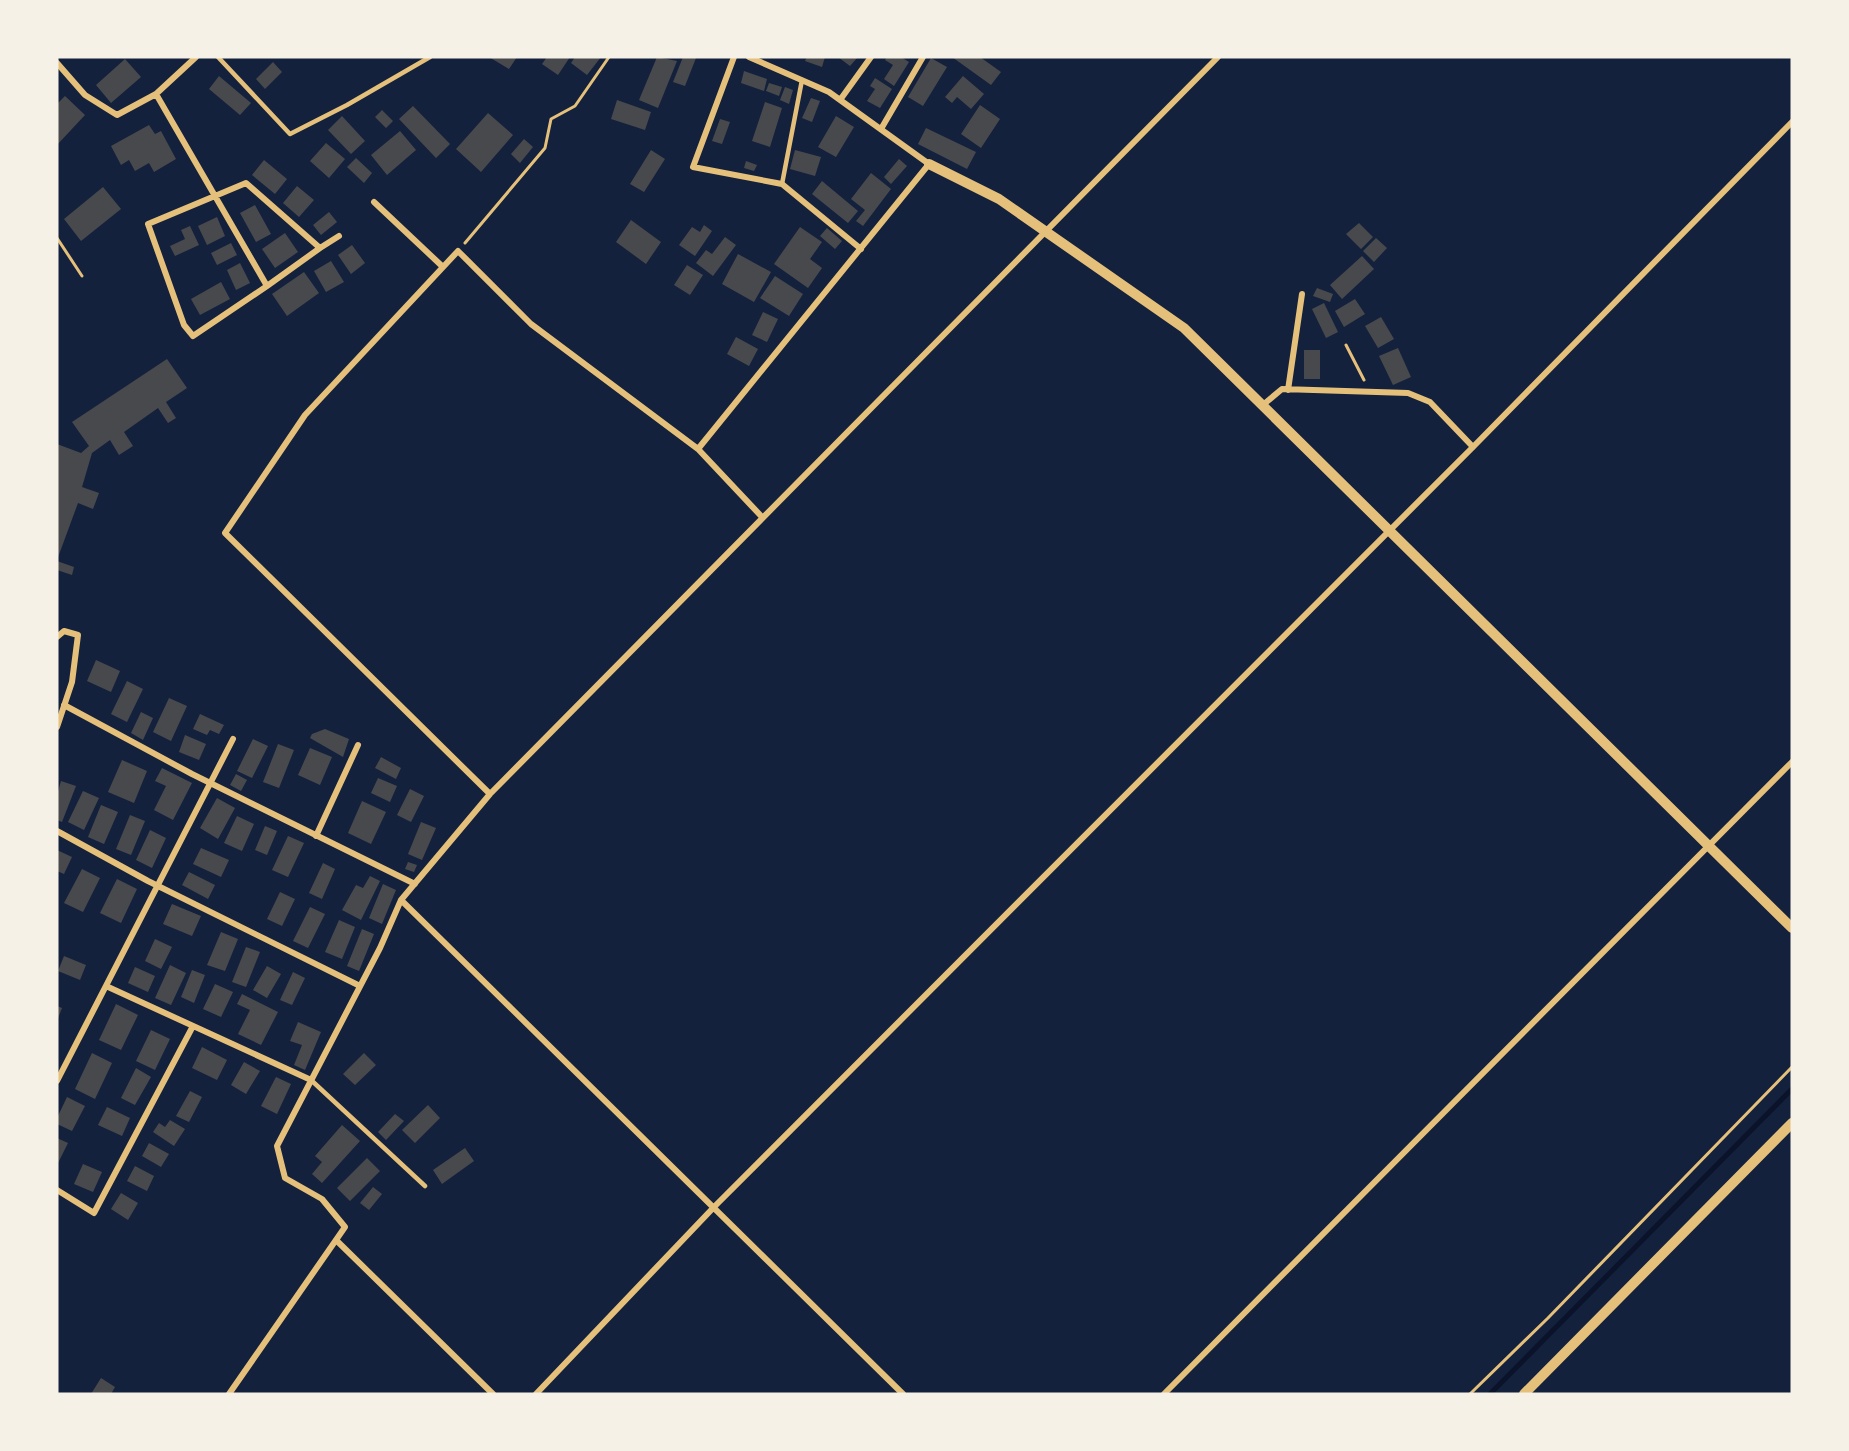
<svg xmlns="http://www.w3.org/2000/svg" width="1849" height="1451" font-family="'Roboto Condensed',sans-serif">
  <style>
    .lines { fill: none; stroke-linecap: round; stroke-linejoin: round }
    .stream { stroke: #0b132b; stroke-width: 5 }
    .building { fill: #48494c }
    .path { stroke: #e5c07b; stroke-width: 3 }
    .service { stroke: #e5c07b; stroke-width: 4.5 }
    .minor { stroke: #e5c07b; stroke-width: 6 }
    .tertiary { stroke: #e5c07b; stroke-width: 10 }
  </style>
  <rect width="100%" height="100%" fill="#14213d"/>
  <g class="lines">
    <!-- stream -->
    <path class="stream" d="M1490,1394L1792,1089"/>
  </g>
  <!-- building -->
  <path class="building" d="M489,57H517L509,69Z
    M547,57H570L558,75L542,64Z
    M575,57H601L587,75L571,63Z
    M657,57L677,61L658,108L639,100Z
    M683,57L696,58L685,86L673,82Z
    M807,57H825L822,67L805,61Z
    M838,57H858L850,66Z
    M887,57H901L909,62L894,86L884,79L893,65L885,60Z
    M952,57H980L1001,72L991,85Z
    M931,58L947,67L923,106L908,97Z
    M125,59L141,77L111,103L96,85Z
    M273,62L282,72L265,89L256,79Z
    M744,71L767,79L764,91L741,83Z
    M219,76L251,103L240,115L209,89Z
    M963,76L984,94L971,109L957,97L952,103L945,97Z
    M875,78L892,89L880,108L867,101L875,89L870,86Z
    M769,83L782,87L779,96L766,91Z
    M785,87L793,90L789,104L780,100Z
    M65,96L85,115L57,145V104Z
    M811,98L820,101L812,122L802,118Z
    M617,100L651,112L645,130L611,119Z
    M765,102L782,108L770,147L752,141Z
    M980,105L1000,119L981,148L961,134Z
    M413,106L450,144L436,158L399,119Z
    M382,110L393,121L386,128L375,117Z
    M488,113L513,135L481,172L456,149Z
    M342,116L365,141L351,154L328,130Z
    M836,116L854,127L836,157L818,147Z
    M720,119L730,122L722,144L712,141Z
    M149,125L155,134L161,131L176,159L154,172L149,163L135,171L129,160L121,165L111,146Z
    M926,128L976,152L967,169L918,144Z
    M400,131L416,150L387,175L371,155Z
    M524,139L533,147L520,163L511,154Z
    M326,143L345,159L329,178L310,161Z
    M651,150L665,159L644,192L630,184Z
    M795,150L821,157L815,176L790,169Z
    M356,158L372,173L364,183L347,167Z
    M899,159L907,166L891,184L884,177Z
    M264,160L287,179L275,194L252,175Z
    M746,161L757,165L754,171L744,168Z
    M871,173L891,189L863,226L856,221L865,210L851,199Z
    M822,181L858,211L848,223L812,194Z
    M297,186L314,200L299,217L283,203Z
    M103,187L121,209L81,241L64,219Z
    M255,205L271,234L256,242L240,213Z
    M329,212L337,222L321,235L313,225Z
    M217,217L225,236L207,245L198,226Z
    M631,220L661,242L646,264L616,242Z
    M1359,223L1373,237L1361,249L1346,234Z
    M704,225L712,231L695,256L679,245L692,227L700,232Z
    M190,226L199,245L175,256L170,246L185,239L181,230Z
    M800,227L822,242L810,259L822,268L808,288L774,264Z
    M827,228L842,241L835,249L820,236Z
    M285,233L298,252L275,268L262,249Z
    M725,237L736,245L713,276L696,263L706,250L712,254Z
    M1376,238L1387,248L1374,262L1363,251Z
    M231,243L237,255L217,265L211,253Z
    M352,245L365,263L351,274L338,255Z
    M738,254L771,272L754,302L722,284Z
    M1362,256L1374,269L1342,299L1330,285Z
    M331,261L344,282L326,292L314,271Z
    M240,263L250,283L236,290L227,270Z
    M687,265L703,275L690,295L674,285Z
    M304,272L319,293L287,316L272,294Z
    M775,276L803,294L789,316L760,298Z
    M221,282L230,299L200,315L191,299Z
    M1317,288L1333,294L1330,302L1313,296Z
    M1355,299L1365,314L1344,327L1335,311Z
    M1324,303L1338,332L1326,338L1312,309Z
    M763,312L778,319L767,342L752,335Z
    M1381,317L1394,339L1378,348L1365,326Z
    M736,337L758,349L749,366L727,354Z
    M1398,348L1411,377L1393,385L1379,356Z
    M1304,350H1320V379H1304Z
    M167,359L187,388L166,402L176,418L168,423L158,408L124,432L133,446L119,455L110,440L92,453L82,487L99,493L93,509L78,503L57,560V444L81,453L89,446L72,422Z
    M57,561L74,567L72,575L57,570Z
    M96,660L120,671L111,692L87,681Z
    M127,681L143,689L127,722L111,714Z
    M169,698L187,706L171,741L153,732Z
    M141,712L153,718L143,740L131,733Z
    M200,714L224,725L219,734L210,730L207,735L193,729Z
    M325,729L349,739L343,757L310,738L312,734Z
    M185,735L206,744L199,760L179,752Z
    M253,739L268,746L252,778L237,771Z
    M278,744L294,750L279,788L263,782Z
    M310,748L332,757L320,785L298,775Z
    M381,757L401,768L396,779L375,768Z
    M122,760L147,771L134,803L108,792Z
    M162,768L192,783L173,820L154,810L166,786L155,781Z
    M236,774L247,780L241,791L230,785Z
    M378,778L397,786L390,802L371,793Z
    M61,781L76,786L62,822L57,820V795Z
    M410,789L424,796L411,822L397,815Z
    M83,791L99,798L84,830L68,822Z
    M217,798L235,808L218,839L200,828Z
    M362,801L386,812L371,844L348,833Z
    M101,805L118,812L104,844L88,837Z
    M130,815L145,821L131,855L116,849Z
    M237,816L254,824L242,851L224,843Z
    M421,822L436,828L422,860L408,854Z
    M265,826L277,831L267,855L255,850Z
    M150,830L166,838L152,868L136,860Z
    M288,836L304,843L288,877L272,870Z
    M201,848L229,860L221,877L193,864Z
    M57,850L72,857L64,874L57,871Z
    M408,862L417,865L414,872L405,869Z
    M323,863L335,869L322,899L309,893Z
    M82,869L100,878L83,912L64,903Z
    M189,872L215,885L208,899L182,885Z
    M370,876L380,881L361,920L342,910L356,885L363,888Z
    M117,879L137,889L121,923L100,913Z
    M383,884L396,890L382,924L369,918Z
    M280,892L295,899L282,926L267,919Z
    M172,904L201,916L192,936L163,924Z
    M310,907L325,914L308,948L293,941Z
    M339,920L355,927L342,959L325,952Z
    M362,929L374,934L359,971L347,966Z
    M221,932L238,939L225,971L207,965Z
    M155,939L172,947L161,969L145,961Z
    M246,947L260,952L246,987L232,982Z
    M64,956L86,965L80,980L58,971Z
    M170,965L186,973L171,1005L155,998Z
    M267,966L281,974L267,998L253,990Z
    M135,967L155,976L148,992L128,983Z
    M192,970L205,975L194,1003L181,997Z
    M293,972L305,978L292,1005L280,1000Z
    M215,984L233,992L221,1017L203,1009Z
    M242,994L278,1012L261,1045L238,1034L250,1010L237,1004Z
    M116,1004L138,1015L121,1050L99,1040Z
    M57,1006L62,1008L57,1021Z
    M298,1022L321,1032L305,1070L294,1065L302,1045L290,1041Z
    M151,1030L170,1039L155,1070L136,1061Z
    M202,1047L227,1060L217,1080L192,1068Z
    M92,1053L112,1063L95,1099L75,1089Z
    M364,1053L376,1065L355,1085L343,1074Z
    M244,1062L260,1071L246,1094L231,1085Z
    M136,1068L151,1077L135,1105L121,1098Z
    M276,1077L291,1084L277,1114L261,1106Z
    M190,1091L202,1097L189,1122L176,1116Z
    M67,1097L85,1106L72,1131L57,1124V1118Z
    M428,1105L440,1118L415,1143L402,1130Z
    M107,1107L130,1118L122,1136L98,1125Z
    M395,1114L404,1121L386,1140L378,1132Z
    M170,1120L185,1129L174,1146L153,1132L159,1123L165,1127Z
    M342,1125L360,1141L322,1183L312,1174L322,1162L315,1156Z
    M57,1138L68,1143L57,1165Z
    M149,1143L169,1154L161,1167L142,1156Z
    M465,1148L474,1161L442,1184L433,1170Z
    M367,1158L380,1171L350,1201L337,1188Z
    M83,1164L102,1172L93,1192L74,1184Z
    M135,1166L154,1176L147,1191L127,1181Z
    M373,1187L382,1194L369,1210L360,1203Z
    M121,1193L138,1203L128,1220L111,1209Z
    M101,1378L115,1387L111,1394H91Z"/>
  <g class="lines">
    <!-- path -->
    <path class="path" d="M57,238L82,276
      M465,243L545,148L551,119L575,106L609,57
      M1346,345L1364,380
      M1470,1394L1548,1318L1792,1067"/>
    <!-- service -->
    <path class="service" d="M218,57L290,134L347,105L430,57
      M782,184L802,80
      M311,1080L425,1186"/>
    <!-- minor -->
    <path class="minor" d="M734,57L693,167L782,184L861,249
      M57,63L85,95L117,115L156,94L196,57
      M156,94L267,286L193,336L184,325L148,224L246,183L320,248L267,286
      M840,100L871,57
      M881,129L923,57
      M374,202L443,267
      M320,248L339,236
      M1288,390L1302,294
      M1264,404L1282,389L1408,393L1430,402L1473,447
      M698,449L762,517
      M57,637L64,631L78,635L72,682L57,727
      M64,705L192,774L415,884
      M490,794L225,533L305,415L458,251L531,324L698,449L929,164L829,92L749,57
      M57,831L148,881L360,986
      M316,836L358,745
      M401,900L903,1394
      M106,986L311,1080
      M57,1081L233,739
      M57,1190L94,1213L193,1026
      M336,1240L493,1394
      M229,1394L345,1227L322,1199L285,1178L277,1146L380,948L401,900L490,794L1218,57
      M536,1394L715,1206L1473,447L1792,122
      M1164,1394L1792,762"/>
    <!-- tertiary -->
    <path class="tertiary" d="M929,164L999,199L1184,328L1792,928
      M1524,1394L1792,1123"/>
  </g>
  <!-- border -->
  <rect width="1849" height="1451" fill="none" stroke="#f6f1e7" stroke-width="117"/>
</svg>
